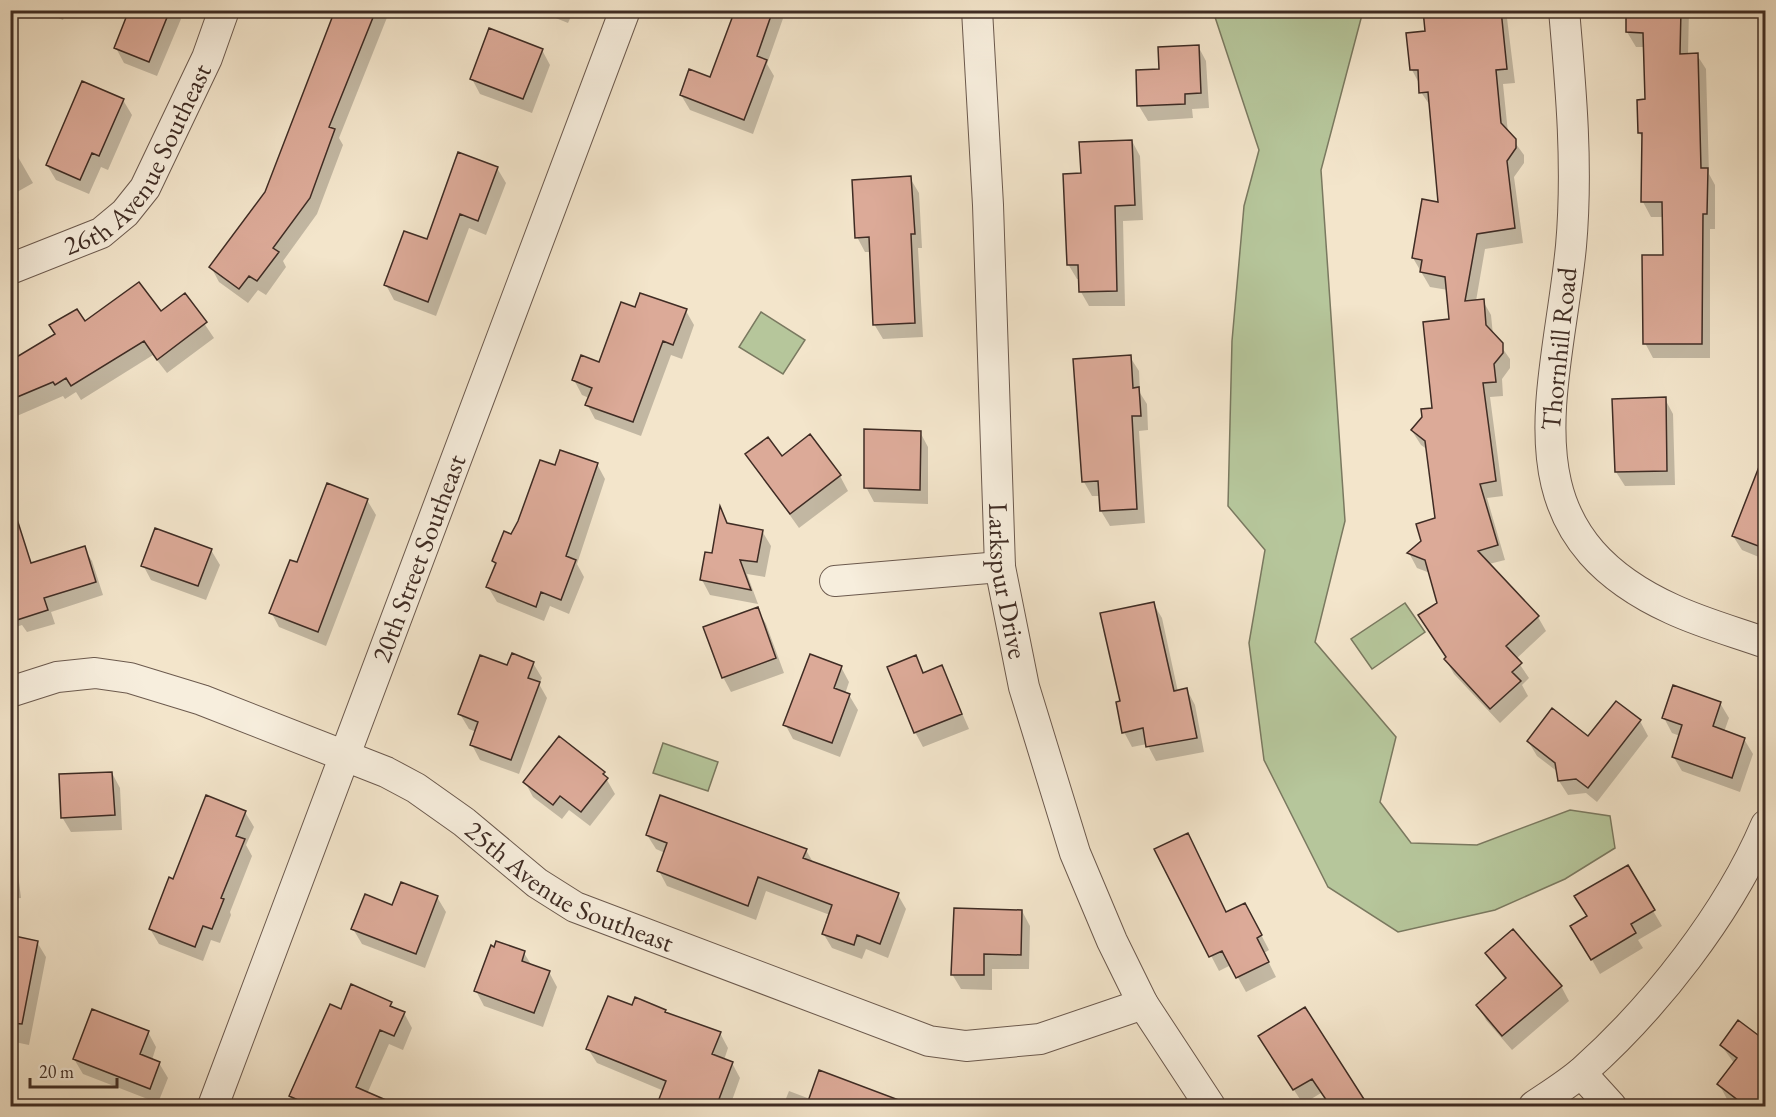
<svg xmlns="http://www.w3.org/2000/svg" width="1776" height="1117" font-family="'EB Garamond',serif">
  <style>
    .green { fill: #b6c69b; stroke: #7a7960; stroke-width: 1.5 }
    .shadow { fill: #0003 }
    .building { fill: #dcaa98; stroke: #3f2c24; stroke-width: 1.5 }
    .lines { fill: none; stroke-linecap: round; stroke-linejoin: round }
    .street-casing { stroke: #6c5a4e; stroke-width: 32 }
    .street { stroke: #f7eedd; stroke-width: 30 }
    .labels { text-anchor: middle; stroke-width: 4.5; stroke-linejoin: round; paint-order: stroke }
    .street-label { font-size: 27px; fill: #3f2c24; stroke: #f7eedd }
  </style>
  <rect width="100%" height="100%" fill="#f3e5cb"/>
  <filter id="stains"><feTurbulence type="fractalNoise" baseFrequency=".00333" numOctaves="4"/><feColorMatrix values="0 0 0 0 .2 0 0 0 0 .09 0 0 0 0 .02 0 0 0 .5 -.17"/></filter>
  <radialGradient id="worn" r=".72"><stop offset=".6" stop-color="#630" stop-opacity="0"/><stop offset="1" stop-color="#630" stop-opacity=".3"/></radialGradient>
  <!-- green -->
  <path class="green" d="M1213,11H1363L1321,170L1345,521L1315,642L1396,737L1380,802L1411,843L1477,845L1570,810L1610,816L1615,848L1565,879L1495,910L1398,932L1328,887L1264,760L1249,643L1265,550L1228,506L1232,341L1244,206L1259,150Z
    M761,312L805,340L783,374L739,347Z
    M1405,603L1425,632L1372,669L1351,639Z
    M663,743L718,762L708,791L653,773Z"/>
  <!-- shadow -->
  <path class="shadow" d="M40,10H67L63,20Z
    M130,10H176L181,19L157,76L124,63L116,48Z
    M337,10H390L339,138L343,145L317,214L283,261L286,267L266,295L258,290L248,303L219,282L211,267L266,193Z
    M536,10H574L568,23Z
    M729,10H786L767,64L774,76L753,134L690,110L681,95L711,79L733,17Z
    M1424,10H1506L1515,83L1503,84L1508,133L1524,155V163L1514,177L1523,243L1485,249L1476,301H1483L1491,315L1493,335L1510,359V368L1502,379L1503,396L1490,397L1503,496L1487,498L1505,560L1489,564L1538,617L1546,631L1516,659L1529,678L1522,685L1528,696L1500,723L1454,674L1446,660L1439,603L1430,573L1417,568L1409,553L1423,541L1437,519L1428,450L1421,445L1412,431L1433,409L1450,321L1448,290L1430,287L1413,258L1440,204L1431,107L1421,92L1420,85L1412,70L1427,32Z
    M1628,10H1689L1688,55H1697L1706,69L1709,174L1715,185V229H1710V358H1653L1645,343L1664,257V217H1651L1643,202V139L1639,132L1647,101L1645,47H1636L1627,32Z
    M1198,46L1206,61L1209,108L1192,109L1193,118L1148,121L1139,106L1160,71Z
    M542,50L550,65L532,113L480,94L472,79Z
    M123,100L132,115L108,170L101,167L89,194L56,180L47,165Z
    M1132,141L1140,156L1143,220L1123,221L1125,306H1089L1081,292L1080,279H1077L1068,264L1082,175Z
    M10,143L33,183L10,196Z
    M497,168L506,183L486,235L469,228L436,316L394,300L386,285Z
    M910,178L919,193L922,248H918L923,337L883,339L874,324L871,252H865L857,237Z
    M10,198L19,213L10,217Z
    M185,295L214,338L167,373L153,355L81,400L76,392L65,399L63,396L10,419V363L85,323L160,313Z
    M636,309L686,311L694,325L682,359L671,355L641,436L595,419L587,404L589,398L582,395L574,380L600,364Z
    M1130,357L1139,371L1140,393L1147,404L1148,430L1139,431L1145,523L1110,526L1101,511L1100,496H1092L1084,482Z
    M1665,399L1673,414L1675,485L1625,486L1616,472Z
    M920,432L928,447V504L874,502L866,487Z
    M747,455L840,476L848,491L799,528Z
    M597,464L605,479L577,564L584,577L569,614L550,606L544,621L497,602L488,587L496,566L493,561L556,467Z
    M1766,489V560L1742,550L1733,536Z
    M367,500L376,515L326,646L279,627L271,612Z
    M10,507L26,554L32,564L84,548L92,561L103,595L51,612L55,624L27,632L22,625L10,629Z
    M721,511L729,525L762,531L771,546L765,577L747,574L758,604L710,595L702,580L713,555Z
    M211,550L220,565L206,600L151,580L143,565Z
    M1153,603L1162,618L1178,692L1187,690L1195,705L1204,752L1156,761L1147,744L1132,747L1124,732L1122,702Z
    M757,609L766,624L784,673L731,692L723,677Z
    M915,657L925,674L942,667L969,729L923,747L915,732Z
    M533,663L542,678L539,684L547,698L519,774L480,760L472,745L476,732L469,729L460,714L508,667Z
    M841,667L849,682L845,694L849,695L858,710L840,757L793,739L785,724Z
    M1720,703L1729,718L1724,732L1744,739L1753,754L1740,792L1682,771L1673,756L1680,736L1672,733L1664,718Z
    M1640,721L1648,736L1597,802L1586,793L1568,795L1559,781L1558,772L1537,756L1528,741L1589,738Z
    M112,773L120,788L122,830L71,832L62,817Z
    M603,773L615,794L590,826L569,810L562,819L533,797L525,782Z
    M10,810L21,898L10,899Z
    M245,812L254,827L246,845L252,856L230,912L231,915L220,943L211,940L203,961L159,944L150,929L174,881Z
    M647,835L806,850L814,864L898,895L906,909L888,958L866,949L862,959L832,948L823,933L830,915L766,891L756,920L667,886L659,871L665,853L656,849Z
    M1188,835L1227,914L1253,919L1269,950L1264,953L1276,977L1246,992L1231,965L1219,971L1156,850Z
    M1627,867L1662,926L1638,940L1643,948L1600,974L1573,926L1588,917Z
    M437,897L446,912L425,968L362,944L353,929L393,906Z
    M1022,911L1030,926L1029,969H992V990L961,989L952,974Z
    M10,937L37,942L46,957L29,1045L10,1041Z
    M524,953L532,966L549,972L557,987L543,1027L484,1006L476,991Z
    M1487,953L1561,986L1569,1001L1512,1050L1486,1020L1478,1005L1506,981Z
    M391,1003L394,1009L404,1013L412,1028L403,1050L389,1044L367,1094L374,1106H297L291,1096L342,1011Z
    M632,1007L665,1011L667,1014L720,1033L728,1048L724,1060L732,1063L740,1078L730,1106H665L661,1099L664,1091L597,1063L588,1049Z
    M1305,1009L1369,1106H1331L1321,1093L1303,1104L1269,1051Z
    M148,1032L156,1047L152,1060L159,1063L168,1078L158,1103L83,1074L74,1059Z
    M1766,1043V1106H1737L1727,1099L1719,1084L1734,1063L1721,1045Z
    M789,1091L810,1099L911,1106H783Z
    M1108,1099L1113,1106H1074Z
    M1386,1100L1390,1106H1375Z"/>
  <!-- building -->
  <path class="building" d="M129,10H170L149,62L114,48Z
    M335,10H376L329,127L335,129L310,198L273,248L279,252L257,281L249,276L239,289L209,267L265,192Z
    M735,10H773L757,56L767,60L744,120L680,95L689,69L710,77Z
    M1423,10H1501L1507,69L1496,70L1501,123L1516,139V148L1507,161L1515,228L1477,234L1465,301L1484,299L1486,325L1503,343V353L1494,364L1496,382L1483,383L1496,481L1480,484L1498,545L1478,551L1539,616L1506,646L1522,663L1512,672L1521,681L1490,709L1444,659L1446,657L1418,615L1437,603L1425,560L1407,553L1421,541L1416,524L1435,518L1425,441L1411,430L1422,417L1421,409L1432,408L1423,322L1449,319L1445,277L1420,272L1422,260L1412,258L1422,199L1438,202L1428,92L1419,93L1418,70H1410L1406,33L1425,31Z
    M1626,10H1681L1680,54L1698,53L1701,168H1708L1707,214H1703L1702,344H1643L1642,255H1663L1662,202H1641L1642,133H1638L1637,100L1645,99L1643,33L1626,32Z
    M489,28L543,49L523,99L470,79Z
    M1199,45L1201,93L1185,94V104L1137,106L1136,70L1159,69L1158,47Z
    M82,81L124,99L99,156L92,153L80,180L46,165Z
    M1132,140L1135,205L1115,206L1117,291L1079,292L1078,265H1067L1063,174L1081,173L1079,142Z
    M458,152L498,167L478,221L460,214L428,302L384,285L404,231L427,239Z
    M911,176L915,234H911L915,323L873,325L869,237L855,238L852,180Z
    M139,282L161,311L185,293L207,322L157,360L144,341L71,386L66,378L55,385L53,382L10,400V361L55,334L49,325L77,309L85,321Z
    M640,293L687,309L673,345L663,341L633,422L585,405L592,388L572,380L581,355L599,362L621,302L635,307Z
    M1131,355L1133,388L1139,387L1141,416H1132L1137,509L1100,511L1098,481L1082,482L1073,359Z
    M1666,397L1667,471L1615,472L1612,399Z
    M864,429L921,431L920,490L864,488Z
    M810,434L841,475L790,514L745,454L768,437L782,456Z
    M560,450L598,463L566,556L576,560L561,600L541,592L536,607L486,587L496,563L492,561L504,531L511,534L518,521L540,460L555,465Z
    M1764,454H1766V549L1732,536Z
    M327,483L368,499L318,632L269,613L290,560L297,562Z
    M720,506L727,523L763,530L757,562L740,560L751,590L700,580L705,552L712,553Z
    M16,516L31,563L85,546L96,582L44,598L48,610L17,620L10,597V517Z
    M155,528L212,549L198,586L141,566Z
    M1154,602L1174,691L1187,688L1197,738L1146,747L1143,728L1122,733L1116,702L1120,701L1100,613Z
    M758,607L776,658L722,678L703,627Z
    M512,653L534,662L528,678L540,682L511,760L470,745L478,722L458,714L480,655L507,665Z
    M810,654L842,666L834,688L850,694L832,743L783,725Z
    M916,655L923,673L942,665L962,714L914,733L887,667Z
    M1673,685L1721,702L1713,726L1745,738L1732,778L1672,757L1682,725L1662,718Z
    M1616,701L1641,720L1588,788L1576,779L1558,781L1555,763L1527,741L1552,708L1588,736Z
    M559,736L605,772L603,774L608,778L581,812L560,796L553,805L523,782Z
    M112,772L115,815L61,818L59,774Z
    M206,795L246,811L236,836L245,839L221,898L224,899L212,929L203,926L195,947L149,929L169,877L173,879Z
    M660,795L807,849L803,858L899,893L880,944L857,935L854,945L822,934L832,905L758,877L748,906L657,871L667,843L646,835Z
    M1188,833L1226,912L1245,903L1262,935L1257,938L1269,962L1236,978L1222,951L1209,957L1154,849Z
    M1628,865L1655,910L1631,924L1636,933L1591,960L1570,926L1587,916L1574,896Z
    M401,882L438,896L416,954L351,929L365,894L392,905Z
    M954,908L1022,910L1021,955L984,954V975H951Z
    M1513,929L1562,986L1502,1036L1476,1005L1506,978L1485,953Z
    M10,935L38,941L22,1024L10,1023Z
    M496,941L525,951L522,961L550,971L534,1013L474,991L491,945L494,947Z
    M351,984L392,1002L390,1006L405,1012L394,1036L380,1030L356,1087L402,1107H314L289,1096L330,1004L341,1009Z
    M608,996L632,1005L635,997L666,1010L665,1012L721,1032L712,1054L733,1062L716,1107H678L659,1099L666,1081L586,1049Z
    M1305,1007L1369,1107H1331L1312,1079L1293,1090L1258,1036Z
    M92,1009L149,1031L140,1054L160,1062L150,1089L73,1059Z
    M1738,1020L1766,1041V1107H1747L1717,1084L1737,1058L1720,1045Z
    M819,1070L912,1105V1107H806Z"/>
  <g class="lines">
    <defs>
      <g id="street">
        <path id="s1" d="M977,10L988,205L1000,567L1024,687L1075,853L1112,941L1143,1004L1210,1106"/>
        <path d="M1564,10C1571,89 1578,167 1571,246C1557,392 1499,530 1672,609C1702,623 1735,632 1766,643"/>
        <path id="s2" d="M10,269L101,233L125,213L145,188L207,58L224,10"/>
        <path d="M835,581L1000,567"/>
        <path id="s3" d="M10,692L57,677L95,673L130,678L202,700L386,772L416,788L464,822L537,883L575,907L929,1041L966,1046L1040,1039L1143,1004"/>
        <path d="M1581,1073L1611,1106"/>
        <path id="s4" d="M213,1106L625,10"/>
        <path d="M1534,1106C1550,1095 1568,1084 1583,1071C1655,1007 1728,914 1766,825"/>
      </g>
    </defs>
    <!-- street casing -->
    <use href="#street" class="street-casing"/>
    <!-- street -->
    <use href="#street" class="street"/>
  </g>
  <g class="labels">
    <!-- street labels -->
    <g class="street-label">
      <text dy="9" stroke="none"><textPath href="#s2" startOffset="178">26th Avenue Southeast</textPath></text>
      <text transform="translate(1559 349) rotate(-84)" y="9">Thornhill Road</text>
      <text dy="9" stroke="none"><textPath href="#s4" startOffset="585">20th Street Southeast</textPath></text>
      <text dy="9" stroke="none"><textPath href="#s1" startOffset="572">Larkspur Drive</textPath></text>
      <text dy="9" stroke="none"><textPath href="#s3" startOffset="614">25th Avenue Southeast</textPath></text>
    </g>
  </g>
  <!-- margin -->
  <rect width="1776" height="1117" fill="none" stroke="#f3e5cb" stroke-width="36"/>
  <rect x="12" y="12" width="1752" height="1093" fill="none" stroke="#3f2c24" stroke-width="3"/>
  <rect x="18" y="18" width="1740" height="1081" fill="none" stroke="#3f2c24" stroke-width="1.5"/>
  <!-- scale -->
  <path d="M30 1078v9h87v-9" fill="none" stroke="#3f2c24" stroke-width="3"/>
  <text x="39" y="1078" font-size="18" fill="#3f2c24" stroke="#f7eedd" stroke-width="4.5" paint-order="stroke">20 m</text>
  <rect width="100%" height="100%" filter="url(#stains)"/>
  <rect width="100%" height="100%" fill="url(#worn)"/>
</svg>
